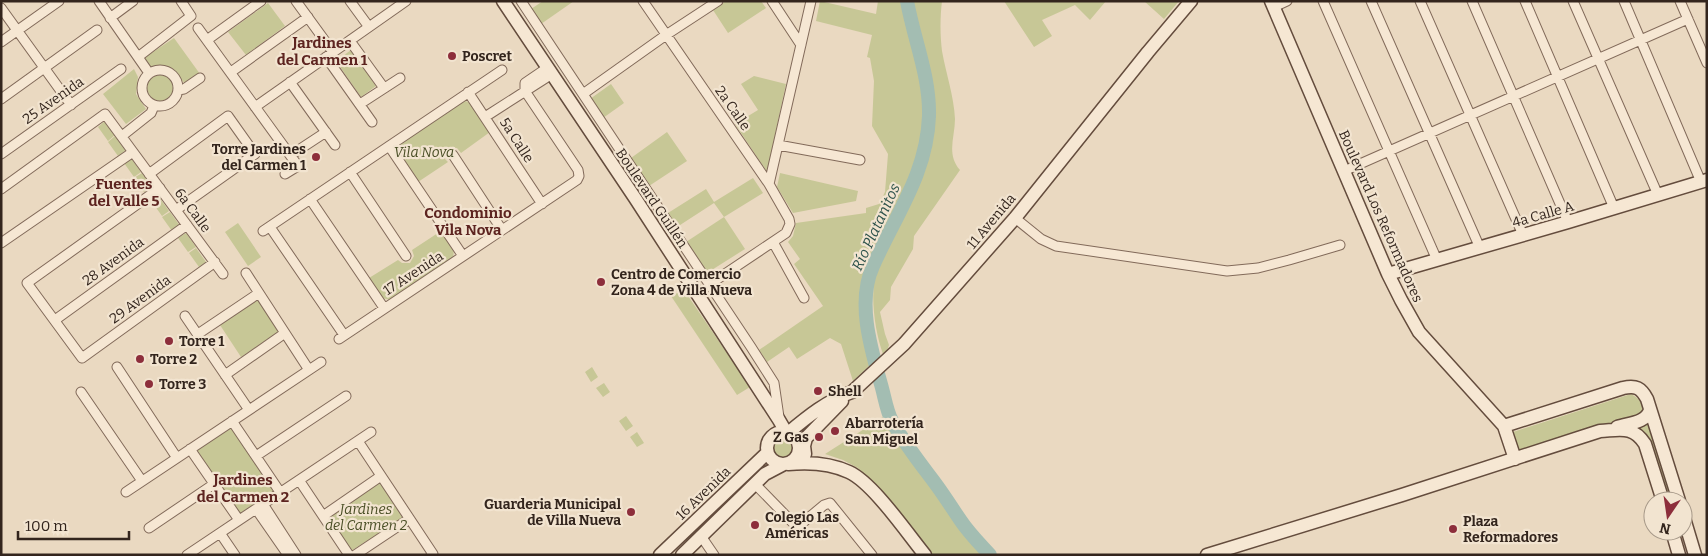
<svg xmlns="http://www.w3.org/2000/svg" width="1708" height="556" font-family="Bitter,serif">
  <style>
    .green { fill: #c7c796 }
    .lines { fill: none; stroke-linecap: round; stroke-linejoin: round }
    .river { stroke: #a3bdb2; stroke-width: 14 }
    .street-casing { stroke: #826a5a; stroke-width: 11 }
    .secondary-casing { stroke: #644c3d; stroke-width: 15 }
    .street { stroke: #f6e7d3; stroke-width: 9 }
    .secondary { stroke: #f6e7d3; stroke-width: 12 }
    .poi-dot { fill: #8d2e3b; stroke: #f2e4d0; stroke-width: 2 }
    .labels { text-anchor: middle; stroke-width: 4.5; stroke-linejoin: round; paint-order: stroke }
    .poi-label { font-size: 14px; font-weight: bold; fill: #33251d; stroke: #f2e4d0; text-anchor: start }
    .street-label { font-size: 14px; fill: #33251d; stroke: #f2e4d0 }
    .park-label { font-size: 14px; font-style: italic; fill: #494e25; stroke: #f2e4d0 }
    .neighbourhood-label { font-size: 15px; font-weight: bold; fill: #5d2420; stroke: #f2e4d0 }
    .water-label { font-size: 15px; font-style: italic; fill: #2d524b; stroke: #f2e4d0 }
  </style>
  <rect width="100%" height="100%" fill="#ead9c1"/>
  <!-- green -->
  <path class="green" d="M543,1H574L541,24L531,9Z
    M726,1H761L766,8L728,33L713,10Z
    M820,1L876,14L878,1H903L905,17L919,72L925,109L922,141L912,177L887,228L880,248L867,267L861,292L860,313L863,337L872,363L853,381L841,344L830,338L797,359L789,347L767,362L759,350L823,306L794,264L800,259L788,242L793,236L796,223L866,213V208L879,204L885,192L888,154L872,126L874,81L870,58L867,57L872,35L816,21Z
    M913,1H942C940,17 940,35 942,51C946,74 954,96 955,119C955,137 946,154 960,170L914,236L913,249L891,287L890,300L880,312L885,334L889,345L887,351L883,354C875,332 869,293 877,270C881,257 890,248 893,234C923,178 940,133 928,69C924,46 915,24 913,1Z
    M1004,1H1106L1090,20L1075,5L1042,20L1052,36L1034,47Z
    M1144,1H1179L1164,19Z
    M268,3L285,26L246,55L228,32Z
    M174,38L200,74L185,84C175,70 168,67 151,68L144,58Z
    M351,50L376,86L361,97L336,61Z
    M134,69L138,77L136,94L146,109L126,124L103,94Z
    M147 88a13 13 0 1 1 26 0a13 13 0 1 1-26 0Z
    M754,76L786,84L767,172L735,124L758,110L741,84Z
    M611,84L624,103L603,118L590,99Z
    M463,100L470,103L490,132L461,153L457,148H449L445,154V159L448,162L418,182L397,152V145Z
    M105,121L115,135L108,141L98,127Z
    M667,132L687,161L649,186L631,158Z
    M115,136L126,150L118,156L108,142Z
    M131,158L141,172L134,177L124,163Z
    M142,173L152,187L144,192L134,178Z
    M780,173L858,191L856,201L793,213L777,187Z
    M753,178L763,193L724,217L745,249L707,273L686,242L724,217L714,203L677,227L668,213L706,189L714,202Z
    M159,197L169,211L162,216L152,202Z
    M170,212L180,226L172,231L162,217Z
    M238,223L261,257L248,266L225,232Z
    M441,231L454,249L453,259L391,300L382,298L369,278L398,260L402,263H410L414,256L412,250Z
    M186,233L196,247L188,252L178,238Z
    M196,248L206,262L199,267L189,253Z
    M684,290L750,387L737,395L671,296Z
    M259,299L280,331L241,357L220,325Z
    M592,367L598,377L591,382L585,372Z
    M604,383L610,392L603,397L596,388Z
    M1631,394C1642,400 1644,405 1642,417L1524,453C1514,448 1513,442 1513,432Z
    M626,416L633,426L626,431L619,421Z
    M883,417L981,555H933L858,468L843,460L825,454Z
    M1651,419L1676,501H1668L1639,424Z
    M232,427L274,491L239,514L196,450Z
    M637,432L644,443L637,447L630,437Z
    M771 449a11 11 0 1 1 22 0a11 11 0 1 1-22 0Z
    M381,482L404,517L351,551L328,517Z"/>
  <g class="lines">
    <!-- river -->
    <path class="river" d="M907,1C914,40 930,76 929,116C927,174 895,216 873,266C856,303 872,352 882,388C885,399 887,412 892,421C904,443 920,463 935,483C944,495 952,508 961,521C969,533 980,544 990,555"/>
    <defs>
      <path id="street" d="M99,1L149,73
        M296,1L333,52
        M350,1L369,27
        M521,1L751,347L774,383L779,417
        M643,1L769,184L789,219L790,224L786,233L710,284
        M772,1L801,45
        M1323,1L1437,260
        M1371,1L1480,248
        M1420,1L1523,235
        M1472,1L1568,222
        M1525,1L1614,208
        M1573,1L1658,195
        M1624,1L1701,182
        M1680,1L1707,63
        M1274,7L1287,1
        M1,8L71,105
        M110,18L133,1
        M198,28L298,166L285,174
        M207,40L261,1
        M350,41L384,88
        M1,42L59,1
        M138,57L191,16L181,1
        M326,57L372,122
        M142 88a18 18 0 1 1 36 0a18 18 0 1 1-36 0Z
        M231,72L308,17
        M290,82L335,145
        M178,90L184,89L200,78
        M525,91V83L547,68
        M468,92L542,204
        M583,94L666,35L718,1
        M1,99L97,30
        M360,104L400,78
        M255,107L406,1
        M485,117L552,74
        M122,136L151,113L154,106
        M778,145L860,160
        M389,146L463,256
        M1,154L121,69
        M291,155L326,132
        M453,155L502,230
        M1344,171L1688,19
        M350,172L406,256
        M149,174L228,116L255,154L176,210
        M769,184L811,1
        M160,188L27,283L82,358L215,262
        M1,189L105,114L223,274
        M310,199L384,308
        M1015,218L1041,239L1056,246L1227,271L1258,268L1289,260L1340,245
        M270,227L344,335
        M263,231L502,70
        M773,242L804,298
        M1,243L133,152
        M246,273L309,370
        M185,316L249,410
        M55,320L187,225
        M198,334L259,293
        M339,339L577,180L579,176L578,170L525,91
        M117,367L177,458
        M225,375L285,333
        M81,392L142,481
        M232,421L280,492
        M358,441L433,554L431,555
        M190,449L239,520
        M256,456L346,396
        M299,480L349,555
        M755,484L796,526L800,525L824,505L830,503L872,555
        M126,492L321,362
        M263,504L296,555
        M256,509L288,555
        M323,516L381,476
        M149,528L214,484
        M220,533L235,555
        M701,536L714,555
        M187,555L371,432
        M355,555L409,519"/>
      <path id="secondary" d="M503,1L635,198L779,420L786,432
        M1271,1L1388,274L1401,300L1419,332L1504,426L1623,388C1636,385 1641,388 1647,399L1679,501
        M1388,274L1568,222L1707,180
        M1504,426L1515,459
        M1617,427C1629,423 1646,423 1650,410
        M767 448a16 16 0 1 1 32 0a16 16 0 1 1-32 0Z
        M788,433C807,417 828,400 852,392L904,344L1015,218L1148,52L1191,1
        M805,454L804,446L806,438L842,401
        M788,464C809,462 830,463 849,472C873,483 907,533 925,555
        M1683,515L1695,555
        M1672,531L1679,555
        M660,555L767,453
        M682,555L765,474L784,464
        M1207,555L1402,495L1600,431C1620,430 1633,425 1645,444L1663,501"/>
    </defs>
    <!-- street casing -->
    <use href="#street" class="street-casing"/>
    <!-- secondary casing -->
    <use href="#secondary" class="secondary-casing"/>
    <!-- street -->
    <use href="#street" class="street"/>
    <!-- secondary -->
    <use href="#secondary" class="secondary"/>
  </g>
  <!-- markers -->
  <g class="poi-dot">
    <circle cx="452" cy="56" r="5"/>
    <circle cx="316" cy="157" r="5"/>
    <circle cx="601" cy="282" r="5"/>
    <circle cx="169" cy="341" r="5"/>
    <circle cx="140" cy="359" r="5"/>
    <circle cx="149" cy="384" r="5"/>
    <circle cx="818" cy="391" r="5"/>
    <circle cx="835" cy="431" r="5"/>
    <circle cx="819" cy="437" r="5"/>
    <circle cx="631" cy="512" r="5"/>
    <circle cx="755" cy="525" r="5"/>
    <circle cx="1453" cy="529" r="5"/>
  </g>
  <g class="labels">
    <!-- poi labels -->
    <g class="poi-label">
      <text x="462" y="61">Poscret</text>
      <text x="306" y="154" text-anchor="end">Torre Jardines<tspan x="306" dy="16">del Carmen 1</tspan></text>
      <text x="611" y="279">Centro de Comercio<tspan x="611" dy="16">Zona 4 de Villa Nueva</tspan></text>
      <text x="179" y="346">Torre 1</text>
      <text x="150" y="364">Torre 2</text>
      <text x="159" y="389">Torre 3</text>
      <text x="828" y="396">Shell</text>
      <text x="845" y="428">Abarrotería<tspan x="845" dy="16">San Miguel</tspan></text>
      <text x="809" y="442" text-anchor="end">Z Gas</text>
      <text x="621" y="509" text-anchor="end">Guarderia Municipal<tspan x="621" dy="16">de Villa Nueva</tspan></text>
      <text x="765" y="522">Colegio Las<tspan x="765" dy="16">Américas</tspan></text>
      <text x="1463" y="526">Plaza<tspan x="1463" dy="16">Reformadores</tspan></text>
    </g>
    <!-- street labels -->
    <g class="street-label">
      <text transform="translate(53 100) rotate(-35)" y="5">25 Avenida</text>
      <text transform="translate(733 108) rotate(55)" y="5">2a Calle</text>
      <text transform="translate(517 140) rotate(57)" y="5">5a Calle</text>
      <text transform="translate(652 198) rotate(56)" y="5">Boulevard Guillén</text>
      <text transform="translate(193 210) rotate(54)" y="5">6a Calle</text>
      <text transform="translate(1543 214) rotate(-16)" y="5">4a Calle A</text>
      <text transform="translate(1381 216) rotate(66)" y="5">Boulevard Los Reformadores</text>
      <text transform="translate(991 221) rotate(-50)" y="5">11 Avenida</text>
      <text transform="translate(113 261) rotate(-36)" y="5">28 Avenida</text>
      <text transform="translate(413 273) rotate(-33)" y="5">17 Avenida</text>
      <text transform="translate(140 299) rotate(-36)" y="5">29 Avenida</text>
      <text transform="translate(703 493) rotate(-44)" y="5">16 Avenida</text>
    </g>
    <!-- park labels -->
    <g class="park-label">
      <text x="424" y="157">Vila Nova</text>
      <text x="366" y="514">Jardines<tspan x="366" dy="16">del Carmen 2</tspan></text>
    </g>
    <!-- neighbourhood labels -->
    <g class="neighbourhood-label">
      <text x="322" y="48">Jardines<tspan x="322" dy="17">del Carmen 1</tspan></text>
      <text x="124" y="189">Fuentes<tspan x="124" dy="17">del Valle 5</tspan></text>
      <text x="468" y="218">Condominio<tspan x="468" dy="17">Vila Nova</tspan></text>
      <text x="243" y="485">Jardines<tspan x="243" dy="17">del Carmen 2</tspan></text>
    </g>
    <!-- water labels -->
    <g class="water-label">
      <text transform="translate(876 227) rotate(-65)" y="5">Río Platanitos</text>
    </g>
  </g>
  <!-- border -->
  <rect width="1708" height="556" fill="none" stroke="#33251d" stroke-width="5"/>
  <!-- north arrow -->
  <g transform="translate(1668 516) rotate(193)"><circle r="24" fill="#f2e4d0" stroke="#a69888"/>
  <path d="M0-4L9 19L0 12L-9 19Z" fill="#8d2e3b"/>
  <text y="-8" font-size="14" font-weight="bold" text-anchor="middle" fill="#33251d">N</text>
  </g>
  <!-- scale -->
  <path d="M18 531v8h111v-8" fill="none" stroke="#33251d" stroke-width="2.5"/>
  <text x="25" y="531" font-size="15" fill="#33251d" stroke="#f2e4d0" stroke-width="4" paint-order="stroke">100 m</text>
</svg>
